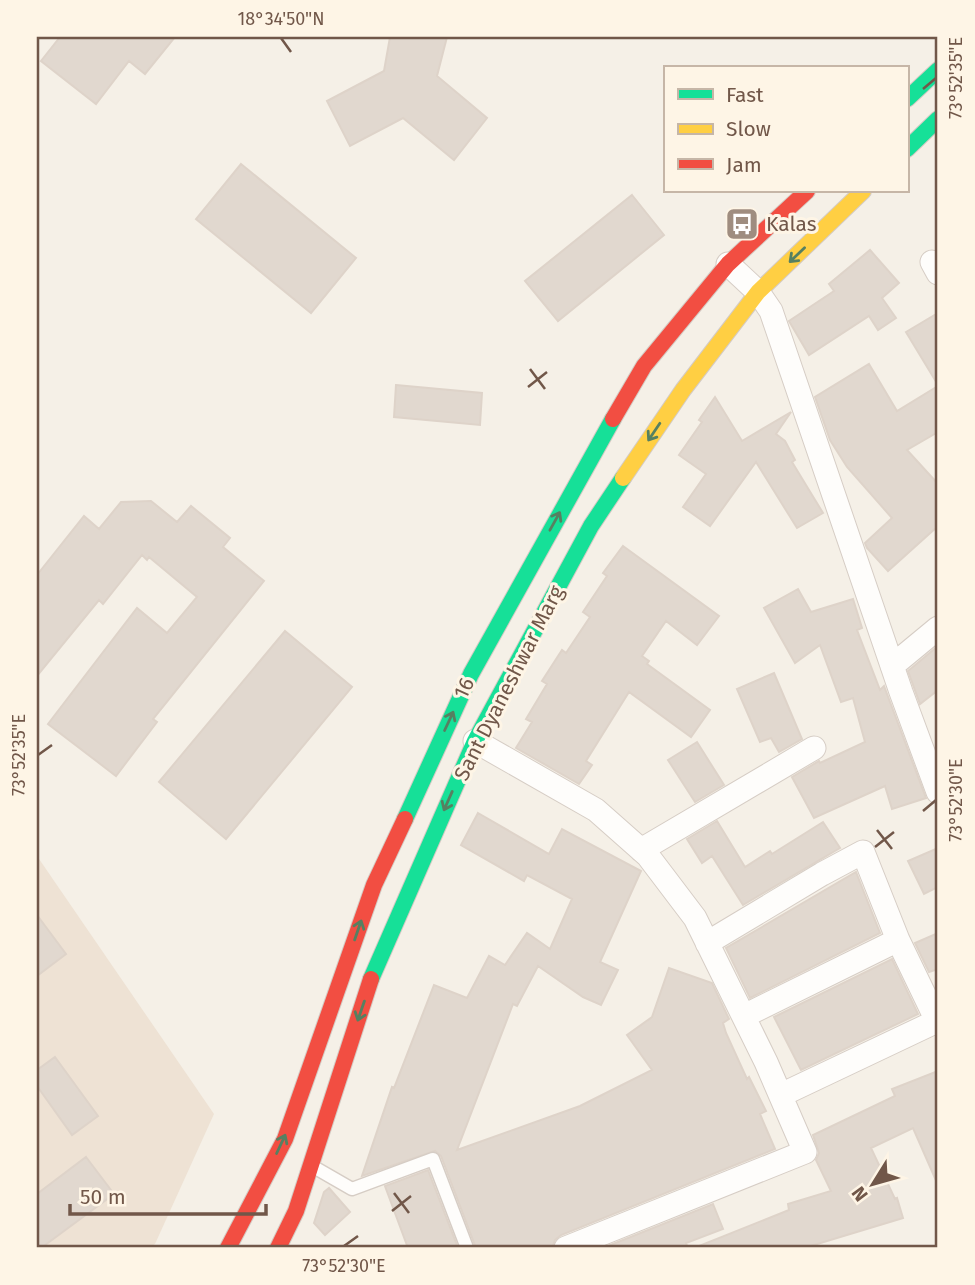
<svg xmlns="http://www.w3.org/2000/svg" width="975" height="1285" font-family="'Fira Sans',sans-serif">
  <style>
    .residential { fill: #eee2d4 }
    .building { fill: #e1d8cf; stroke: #ded3c9; stroke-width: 2 }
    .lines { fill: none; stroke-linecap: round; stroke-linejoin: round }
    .lane-casing { stroke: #d6cdc5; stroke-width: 15 }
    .street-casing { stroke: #d6cdc5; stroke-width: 25 }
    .fast-casing { stroke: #d4cbc4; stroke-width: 18 }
    .slow-casing { stroke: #d4cbc4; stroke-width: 18 }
    .jam-casing { stroke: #d4cbc4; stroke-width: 18 }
    .lane { stroke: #fefdfb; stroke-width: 12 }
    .street { stroke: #fefdfb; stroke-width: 23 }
    .fast { stroke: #16e098; stroke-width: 16 }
    .slow { stroke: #ffcf43; stroke-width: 16 }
    .jam { stroke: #f24e42; stroke-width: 16 }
    .oneway { stroke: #568061 }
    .ticks { fill: none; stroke: #715749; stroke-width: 2.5 }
    .labels { text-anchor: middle; stroke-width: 6; stroke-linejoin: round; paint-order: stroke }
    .poi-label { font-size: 21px; fill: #715749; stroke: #fef5e6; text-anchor: start }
    .street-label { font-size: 21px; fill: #715749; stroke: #fef5e6 }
    .neatline { fill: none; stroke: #715749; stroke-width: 2.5 }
    .ticks-label { font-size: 18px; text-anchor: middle; fill: #715749 }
  </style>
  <rect width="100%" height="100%" fill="#f5f0e7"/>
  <!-- residential -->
  <path class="residential" d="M37,856L214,1114L155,1244L149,1248H37Z"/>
  <!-- building -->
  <path class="building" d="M60,37H175L145,74L129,61L96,104L41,61Z
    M390,37H447L437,76L487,118L454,160L403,118L350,146L327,101L384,71Z
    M241,164L356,258L311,313L196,219Z
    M632,195L664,235L558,321L525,281Z
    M870,250L899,283L882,298L896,318L878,330L869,316L809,355L789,321L834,291L829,284Z
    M938,313V385L906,332Z
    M869,364L897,411L938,386V432L907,450L938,484V526L888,571L867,548L865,543L892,518L847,467L830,440L815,397Z
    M396,385L482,393L480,425L394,417Z
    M715,397L742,441L791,412L776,434L785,441L795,460L792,462L823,513L797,528L756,462L710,526L683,507L706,474L679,455L702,422L699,420Z
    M151,501L177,522L191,506L230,538L223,547L264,581L153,719L157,722L116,776L48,724L137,608L167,633L197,597L149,557L147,560L142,555L103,604L99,600L37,676V575L84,516L99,529L121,502Z
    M623,546L719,616L697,645L666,621L642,656L649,661L647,664L710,710L691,737L629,692L586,761L592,765L579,784L516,748L532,722L526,719L547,684L542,681L562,650L566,653L590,617L583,612L607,576L603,573Z
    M798,589L811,612L853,599L862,628L857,630L880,690L884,686L926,798L892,809L885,786L814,818L792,777L819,761L820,763L865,742L853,698L841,702L820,645L795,663L764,608Z
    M285,631L352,687L226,839L159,782Z
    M938,646V690L920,704L908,671Z
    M774,673L802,739L779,752L771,738L760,742L737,689Z
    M697,742L724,785L695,802L668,760Z
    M478,813L549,854L562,829L641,871L600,962L618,970L601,1005L583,997L538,966L517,1006L513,1004L457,1150L580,1106L652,1070L627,1035L652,1017L669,968L712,983L729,1019L723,1023L726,1033L747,1079L749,1077L766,1111L760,1114L775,1149L561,1235L555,1240L552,1248H476L441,1156L435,1151L362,1176L392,1087L394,1088L434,985L467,998L489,956L505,965L527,933L550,949L572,899L527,875L524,881L461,845Z
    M717,821L745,867L770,851L772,854L823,822L840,848L743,905L712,856L702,863L687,839Z
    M938,848V887L924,894L908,861Z
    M856,872L880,933L750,998L726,948Z
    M37,915L66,954L37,976Z
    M938,933V969L929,972L915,943Z
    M892,959L918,1014L801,1070L774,1017Z
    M55,1057L98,1116L72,1135L37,1086V1070Z
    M938,1071V1185L913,1128L871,1148L895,1199L897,1198L903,1218L804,1248H700L699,1246L789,1210L788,1204L831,1191L816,1160L819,1153L813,1135L895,1096L892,1089Z
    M86,1157L114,1194L41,1248H37V1194Z
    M428,1170L458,1248H408L385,1186Z
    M329,1188L350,1212L325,1235L314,1223L324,1192Z
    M713,1204L723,1229L686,1243L688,1248H603Z"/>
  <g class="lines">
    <defs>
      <path id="lane" d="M312,1166L352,1189L433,1159L467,1248"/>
      <path id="street" d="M932,262L938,273
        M728,264L758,292L771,311L901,692L938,792
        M892,666L938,628
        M475,741L596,810L648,856L695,918L766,1062L805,1152L566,1248
        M641,850L814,748
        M707,943L822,874L863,852L898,940L937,1021L781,1095
        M744,1016L898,940"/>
      <path id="fast" d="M907,99L938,70
        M907,149L938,119
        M405,819L471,674L613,419
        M371,979L475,741L591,526L623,478"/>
      <path id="slow" d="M623,478L683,390L758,292L863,191"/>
      <path id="jam" d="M613,419L644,366L728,264L807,191
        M228,1248L285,1139L374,885L405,819
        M278,1248L296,1211L371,979"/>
    </defs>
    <!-- lane casing -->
    <use href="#lane" class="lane-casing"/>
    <!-- street casing -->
    <use href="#street" class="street-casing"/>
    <!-- fast casing -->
    <use href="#fast" class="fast-casing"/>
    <!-- slow casing -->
    <use href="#slow" class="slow-casing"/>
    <!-- jam casing -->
    <use href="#jam" class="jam-casing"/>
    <!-- lane -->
    <use href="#lane" class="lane"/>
    <!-- street -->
    <use href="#street" class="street"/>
    <!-- fast -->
    <use href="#fast" class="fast"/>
    <!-- slow -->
    <use href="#slow" class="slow"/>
    <!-- jam -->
    <use href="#jam" class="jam"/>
  </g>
  <!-- one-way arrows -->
  <defs><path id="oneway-shaft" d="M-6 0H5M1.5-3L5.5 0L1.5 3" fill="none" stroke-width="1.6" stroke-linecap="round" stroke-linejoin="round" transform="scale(1.75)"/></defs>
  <g class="oneway">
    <use href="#oneway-shaft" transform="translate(797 255) rotate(136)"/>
    <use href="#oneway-shaft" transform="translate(654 432) rotate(124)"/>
    <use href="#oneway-shaft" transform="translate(555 521) rotate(-61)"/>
    <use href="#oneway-shaft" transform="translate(449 721) rotate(-65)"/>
    <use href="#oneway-shaft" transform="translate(448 801) rotate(114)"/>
    <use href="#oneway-shaft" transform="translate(358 930) rotate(-71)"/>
    <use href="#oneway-shaft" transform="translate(361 1011) rotate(109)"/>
    <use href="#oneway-shaft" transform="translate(281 1144) rotate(-65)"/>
  </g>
  <!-- ticks -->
  <path class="ticks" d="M281,38L291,52M923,89L936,78M530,369L545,389M528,387L547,372M38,755L52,745M923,811L936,800M877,830L892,849M875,847L894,832M394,1193L409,1213M392,1211L411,1196M344,1246L358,1236"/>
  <!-- icons -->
  <defs>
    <symbol id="bus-square" viewBox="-11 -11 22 22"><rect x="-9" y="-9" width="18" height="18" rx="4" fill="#9f8d80" stroke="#fef5e6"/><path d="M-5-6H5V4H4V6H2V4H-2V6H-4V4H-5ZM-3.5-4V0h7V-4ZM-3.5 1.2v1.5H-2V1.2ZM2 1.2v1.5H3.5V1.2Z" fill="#fff"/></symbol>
  </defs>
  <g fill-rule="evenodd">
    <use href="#bus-square" x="723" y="205" width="38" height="38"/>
  </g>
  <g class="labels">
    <!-- poi labels -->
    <g class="poi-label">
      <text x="766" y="231">Kalas</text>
    </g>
    <!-- street labels -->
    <g class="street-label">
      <text transform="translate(509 683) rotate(-63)" y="7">Sant Dyaneshwar Marg</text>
      <text transform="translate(464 688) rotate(-65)" y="7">16</text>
    </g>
  </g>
  <!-- border -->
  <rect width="975" height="1285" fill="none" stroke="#fef5e6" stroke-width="77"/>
  <!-- legend -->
  <rect x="664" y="66" width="245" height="126" fill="#fef5e6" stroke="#c6b6a7" stroke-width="2"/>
  <rect x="678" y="89" width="35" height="10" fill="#16e098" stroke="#c6b6a7" stroke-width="2"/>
  <text x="726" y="102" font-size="21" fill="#715749">Fast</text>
  <rect x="678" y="124" width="35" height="10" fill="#ffcf43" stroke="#c6b6a7" stroke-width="2"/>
  <text x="726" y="136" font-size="21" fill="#715749">Slow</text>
  <rect x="678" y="159" width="35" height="10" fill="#f24e42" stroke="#c6b6a7" stroke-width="2"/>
  <text x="726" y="172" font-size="21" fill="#715749">Jam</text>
  <!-- north arrow -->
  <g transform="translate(873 1184) rotate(233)" stroke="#fef5e6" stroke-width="5" paint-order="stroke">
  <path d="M0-5L12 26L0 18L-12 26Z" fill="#715749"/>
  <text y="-10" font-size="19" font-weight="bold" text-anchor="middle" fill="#715749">N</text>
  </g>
  <!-- scale -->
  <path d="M70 1204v10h196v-10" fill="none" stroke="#715749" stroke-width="3.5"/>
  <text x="80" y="1204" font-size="21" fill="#715749" stroke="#fef5e6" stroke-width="5" paint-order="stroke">50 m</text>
  <rect x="38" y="38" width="898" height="1208" class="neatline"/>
  <g class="ticks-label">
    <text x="281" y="25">18°34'50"N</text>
    <text transform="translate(956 78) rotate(-90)" y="6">73°52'35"E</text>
    <text transform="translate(19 755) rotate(-90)" y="6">73°52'35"E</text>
    <text transform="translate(956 800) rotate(-90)" y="6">73°52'30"E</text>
    <text x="344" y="1272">73°52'30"E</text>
  </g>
</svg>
